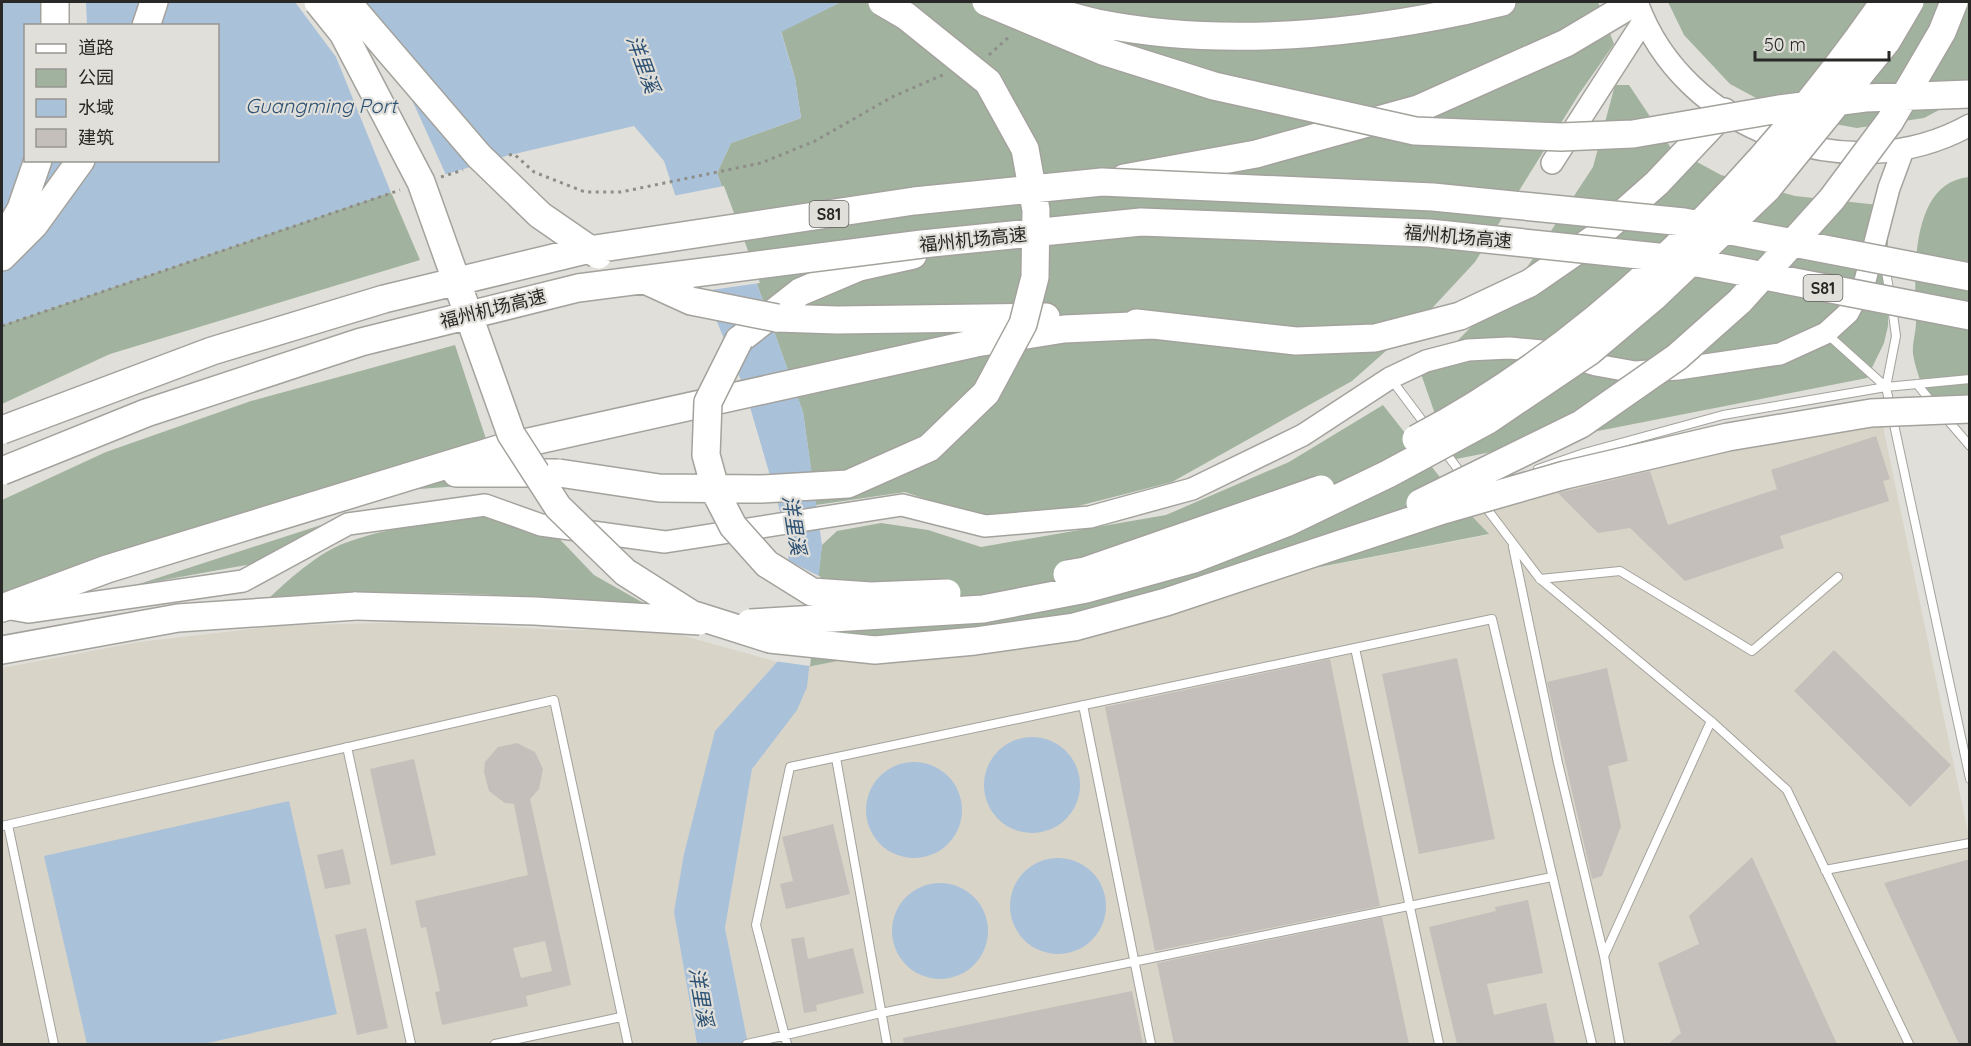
<svg xmlns="http://www.w3.org/2000/svg" width="1971" height="1046" font-family="Quicksand,'Noto Sans SC',sans-serif">
  <style>
    .built { fill: #d8d4c8 }
    .green { fill: #a1b29f }
    .water { fill: #aac1da; fill-rule: evenodd }
    .pier { fill: #e1dfd9 }
    .building { fill: #c4bfbb; fill-rule: evenodd }
    .lines { fill: none; stroke-linecap: round; stroke-linejoin: round }
    .lane-casing { stroke: #a4a29d; stroke-width: 10 }
    .secondary-casing { stroke: #a4a29d; stroke-width: 24 }
    .highway-casing { stroke: #a4a29d; stroke-width: 30 }
    .path { stroke: #8e8d88; stroke-width: 3; stroke-dasharray: 3 4.5; stroke-linecap: butt }
    .lane { stroke: #fff; stroke-width: 8 }
    .secondary { stroke: #fff; stroke-width: 21 }
    .highway { stroke: #fff; stroke-width: 27 }
    .highway-bridge-casing { stroke: #a4a29d; stroke-width: 30; stroke-linecap: butt }
    .highway-bridge { stroke: #fff; stroke-width: 27 }
    .labels { text-anchor: middle; stroke-width: 4.5; stroke-linejoin: round; paint-order: stroke }
    .shield { fill: #e1dfd9; stroke: #605f5c; stroke-width: 1.5 }
    .shield-label { font-size: 16px; font-weight: bold; fill: #282826 }
    .street-label { font-size: 18px; fill: #282826; stroke: #e1dfd9 }
    .water-label { font-size: 20px; font-style: italic; fill: #2d5174; stroke: #e1dfd9 }
  </style>
  <rect width="100%" height="100%" fill="#e1dfd9"/>
  <!-- built -->
  <path class="built" d="M1882,422L1969,837V1044H748L725,928L752,769L807,687V667L1488,535L1465,509L1647,460Z
    M408,622L561,630H663L777,662L715,731L674,912L697,1044H2V668L139,642L277,626Z"/>
  <!-- green -->
  <path class="green" d="M841,2H1598L1614,44L1579,94L1475,262L1422,319L1352,381L1172,482L1039,516L973,515L905,492L816,505L803,412L717,173L731,143L801,118L795,78L781,31Z
    M1668,2H1969V94L1924,118L1857,128L1790,116L1730,84L1684,35Z
    M1615,85H1629L1671,148L1721,175L1795,196L1888,206V326L1884,343L1867,378L1451,460L1420,371L1438,361L1524,272L1593,167Z
    M1969,177V415L1934,416C1927,396 1916,374 1913,354C1912,344 1916,332 1916,322C1915,278 1908,183 1969,177Z
    M391,192L420,260L110,354L2,404V325Z
    M455,345L487,442L518,487L486,484L327,496L2,598V500L106,452L251,401Z
    M1383,405L1465,509L1489,534L807,667L822,545L837,531L881,523L928,530L981,547L1166,515L1289,462Z
    M491,515L550,529L594,575L647,605C519,595 394,586 267,600C288,580 318,553 345,543C391,526 442,521 491,515Z
    M321,525L263,562L136,585Z"/>
  <!-- water -->
  <path class="water" d="M2,2H841L781,32L795,78L801,118L731,143L717,173L803,412L822,545L807,687L797,710L752,769L725,928L748,1044H697L674,912L684,854L715,731L777,662L783,650L789,548L776,496L745,390L715,317L664,161L634,126L506,156L421,182L2,325ZM26,26H218V160H26Z
    M984 785a48 48 0 1 1 96 0a48 48 0 1 1-96 0Z
    M866 810a48 48 0 1 1 96 0a48 48 0 1 1-96 0Z
    M289,801L337,1014L203,1044H87L44,856Z
    M1010 906a48 48 0 1 1 96 0a48 48 0 1 1-96 0Z
    M892 931a48 48 0 1 1 96 0a48 48 0 1 1-96 0Z"/>
  <!-- pier -->
  <path class="pier" d="M50,2H86L87,25H52Z
    M295,2H349L392,56L447,177L392,195L336,57Z
    M724,186L760,283L704,291L673,196Z
    M785,559L821,577L810,666L774,661L780,649Z"/>
  <!-- building -->
  <path class="building" d="M1876,436L1890,479L1883,481L1889,501L1780,536L1784,548L1685,581L1630,528L1598,533L1558,493L1650,471L1668,525L1777,489L1771,470Z
    M1834,650L1951,765L1910,807L1794,691Z
    M1457,658L1495,839L1419,854L1382,674Z
    M1330,659L1380,906L1155,951L1105,707Z
    M1607,668L1628,761L1608,766L1621,826L1602,876L1592,879L1547,682Z
    M517,743L535,752L543,769L539,789L530,799L571,985L526,996L528,1006L442,1025L435,992L440,991L426,927L421,928L415,901L528,875L514,804L505,803L489,791L484,772L485,762L498,747ZM545,941L552,971L521,978L513,948Z
    M414,759L436,855L391,865L370,769Z
    M833,824L850,894L786,909L780,884L793,881L782,837Z
    M343,849L351,884L325,889L317,855Z
    M1752,857L1837,1044H1668L1681,1033L1658,963L1699,944L1689,916Z
    M1970,859V1044H1959L1884,883Z
    M1528,900L1543,973L1487,984L1494,1015L1546,1003L1555,1044H1457L1429,927L1496,911L1495,907Z
    M1382,917L1409,1044H1174L1157,963Z
    M366,928L388,1028L357,1035L335,935Z
    M804,937L808,959L853,948L864,993L816,1005L817,1011L804,1013L791,939Z
    M1132,991L1143,1044H904L903,1038Z"/>
  <g class="lines">
    <defs>
      <path id="lane" d="M1885,266L1890,295
        M1827,334L1886,387L1970,779
        M1391,379L1427,427
        M1917,384L1933,404
        M1886,387L1896,336L1892,307
        M1945,417L1970,446
        M1443,449L1463,476
        M1538,469L1584,453L1723,415L1886,387L1970,379
        M1484,505L1540,579L1711,721L1787,790L1909,1044
        M1513,547L1558,763L1604,956
        M1540,579L1620,571L1752,651L1838,577
        M1355,648L1439,1044
        M1083,705L1151,1044
        M347,747L411,1044
        M836,758L887,1044
        M8,825L54,1044
        M2,826L554,700L628,1044
        M1825,870L1970,843
        M495,1044L621,1017
        M747,1044L881,1013L1552,877
        M787,1044L756,925L790,767L1492,619L1592,1044
        M1620,1044L1604,956L1711,721"/>
      <path id="secondary" d="M1637,2C1683,132 1850,192 1970,125
        M1552,163L1644,20
        M5,608L28,612L243,581L348,524L485,505L541,525L665,542L902,505L985,526L1090,517L1192,489L1303,435L1390,378L1426,361L1468,350L1509,348L1553,352L1596,365L1635,372L1678,369L1780,354L1826,333L1848,313L1865,281L1889,188L1903,150"/>
      <path id="highway" d="M55,2V26
        M1463,11L1502,2
        M146,26L154,2
        M1124,178L1256,154L1418,109L1566,43L1635,2
        M2,242L21,209L38,160
        M2,257L34,225L81,160
        M777,318L837,320L1046,317
        M1136,323L1296,341L1375,338L1460,316L1530,283L1595,238L1657,183L1724,112
        M739,340L800,292L859,267L913,255
        M456,473H555
        M2,608L107,569L502,448L976,343L1064,329L1154,325
        M2,650L178,618L356,606"/>
    </defs>
    <!-- lane casing -->
    <use href="#lane" class="lane-casing"/>
    <!-- secondary casing -->
    <use href="#secondary" class="secondary-casing"/>
    <!-- highway casing -->
    <use href="#highway" class="highway-casing"/>
    <!-- path -->
    <path class="path" d="M989,55L1011,35
      M509,155L514,154L534,172L585,192H621L761,163L815,141L892,97L945,74
      M441,177L463,170
      M2,326L400,190"/>
    <!-- lane -->
    <use href="#lane" class="lane"/>
    <!-- secondary -->
    <use href="#secondary" class="secondary"/>
    <!-- highway -->
    <use href="#highway" class="highway"/>
    <defs>
      <path id="highway-bridge" d="M318,2L343,33L421,182L511,434L558,507L625,572L691,614L770,639L875,650L975,641L1074,627L1166,602L1443,510L1565,475L1728,437L1871,413L1970,409
        M347,2L479,156L540,215L598,255
        M986,2L1103,51L1214,86L1415,131L1561,137L1633,134L1779,109L1865,98L1970,94
        M1031,5C1053,11 1075,18 1097,23C1217,47 1344,36 1463,11
        M645,280L691,301L777,318
        M739,340L708,402L706,455L717,495L733,526L767,564L812,592L871,596L947,593
        M2,430L212,351L384,299L582,251L914,201L1102,182L1433,197L1684,222L1970,277
        M1416,439C1602,341 1765,173 1884,2
        M2,471L146,413L361,342L578,288L922,244L1141,222L1429,233L1677,259L1970,316
        M559,473L659,488L761,489L848,484L929,448L986,393L1023,324L1035,277L1036,210L1025,149L988,82L906,16L882,2
        M1420,503L1581,424L1677,357L1740,301L1832,199L1890,121L1942,32L1954,2
        M1067,574L1085,571L1321,489
        M356,606L535,611L700,621
        M750,623L983,609L1086,589L1194,559L1286,523L1388,474L1488,420L1590,351L1654,297L1767,189L1887,41L1910,2"/>
    </defs>
    <!-- highway-bridge casing -->
    <use href="#highway-bridge" class="highway-bridge-casing"/>
    <!-- highway-bridge -->
    <use href="#highway-bridge" class="highway-bridge"/>
  </g>
  <g class="labels">
    <!-- shield labels -->
    <g class="shield">
      <rect x="809.5" y="201" width="39" height="26" rx="4.5"/>
      <rect x="1803.5" y="275" width="39" height="26" rx="4.5"/>
    </g>
    <g class="shield-label">
      <text x="829" y="220">S81</text>
      <text x="1823" y="294">S81</text>
    </g>
    <!-- street labels -->
    <g class="street-label">
      <text transform="translate(1458 237) rotate(5)" y="6">福州机场高速</text>
      <text transform="translate(973 240) rotate(-6)" y="6">福州机场高速</text>
      <text transform="translate(493 309) rotate(-14)" y="6">福州机场高速</text>
    </g>
    <!-- water labels -->
    <g class="water-label">
      <text transform="translate(643 64) rotate(70)" y="7">洋里溪</text>
      <text x="321" y="113">Guangming Port</text>
      <text transform="translate(794 525) rotate(81)" y="7">洋里溪</text>
      <text transform="translate(701 997) rotate(80)" y="7">洋里溪</text>
    </g>
  </g>
  <!-- border -->
  <rect width="1971" height="1046" fill="none" stroke="#282826" stroke-width="6"/>
  <!-- legend -->
  <rect x="24" y="24" width="195" height="138" fill="#e1dfd9" stroke="#979691" stroke-width="1.5"/>
  <rect x="36" y="44" width="30" height="9" fill="#ffffff" stroke="#979691" stroke-width="1.5"/>
  <text x="78" y="54" font-size="18" fill="#282826">道路</text>
  <rect x="36" y="69" width="30" height="18" fill="#a1b29f" stroke="#979691" stroke-width="1.5"/>
  <text x="78" y="84" font-size="18" fill="#282826">公园</text>
  <rect x="36" y="99" width="30" height="18" fill="#aac1da" stroke="#979691" stroke-width="1.5"/>
  <text x="78" y="114" font-size="18" fill="#282826">水域</text>
  <rect x="36" y="129" width="30" height="18" fill="#c4bfbb" stroke="#979691" stroke-width="1.5"/>
  <text x="78" y="144" font-size="18" fill="#282826">建筑</text>
  <!-- scale -->
  <path d="M1755 51v9h134v-9" fill="none" stroke="#282826" stroke-width="3"/>
  <text x="1764" y="51" font-size="18" fill="#282826" stroke="#e1dfd9" stroke-width="4.5" paint-order="stroke">50 m</text>
</svg>
